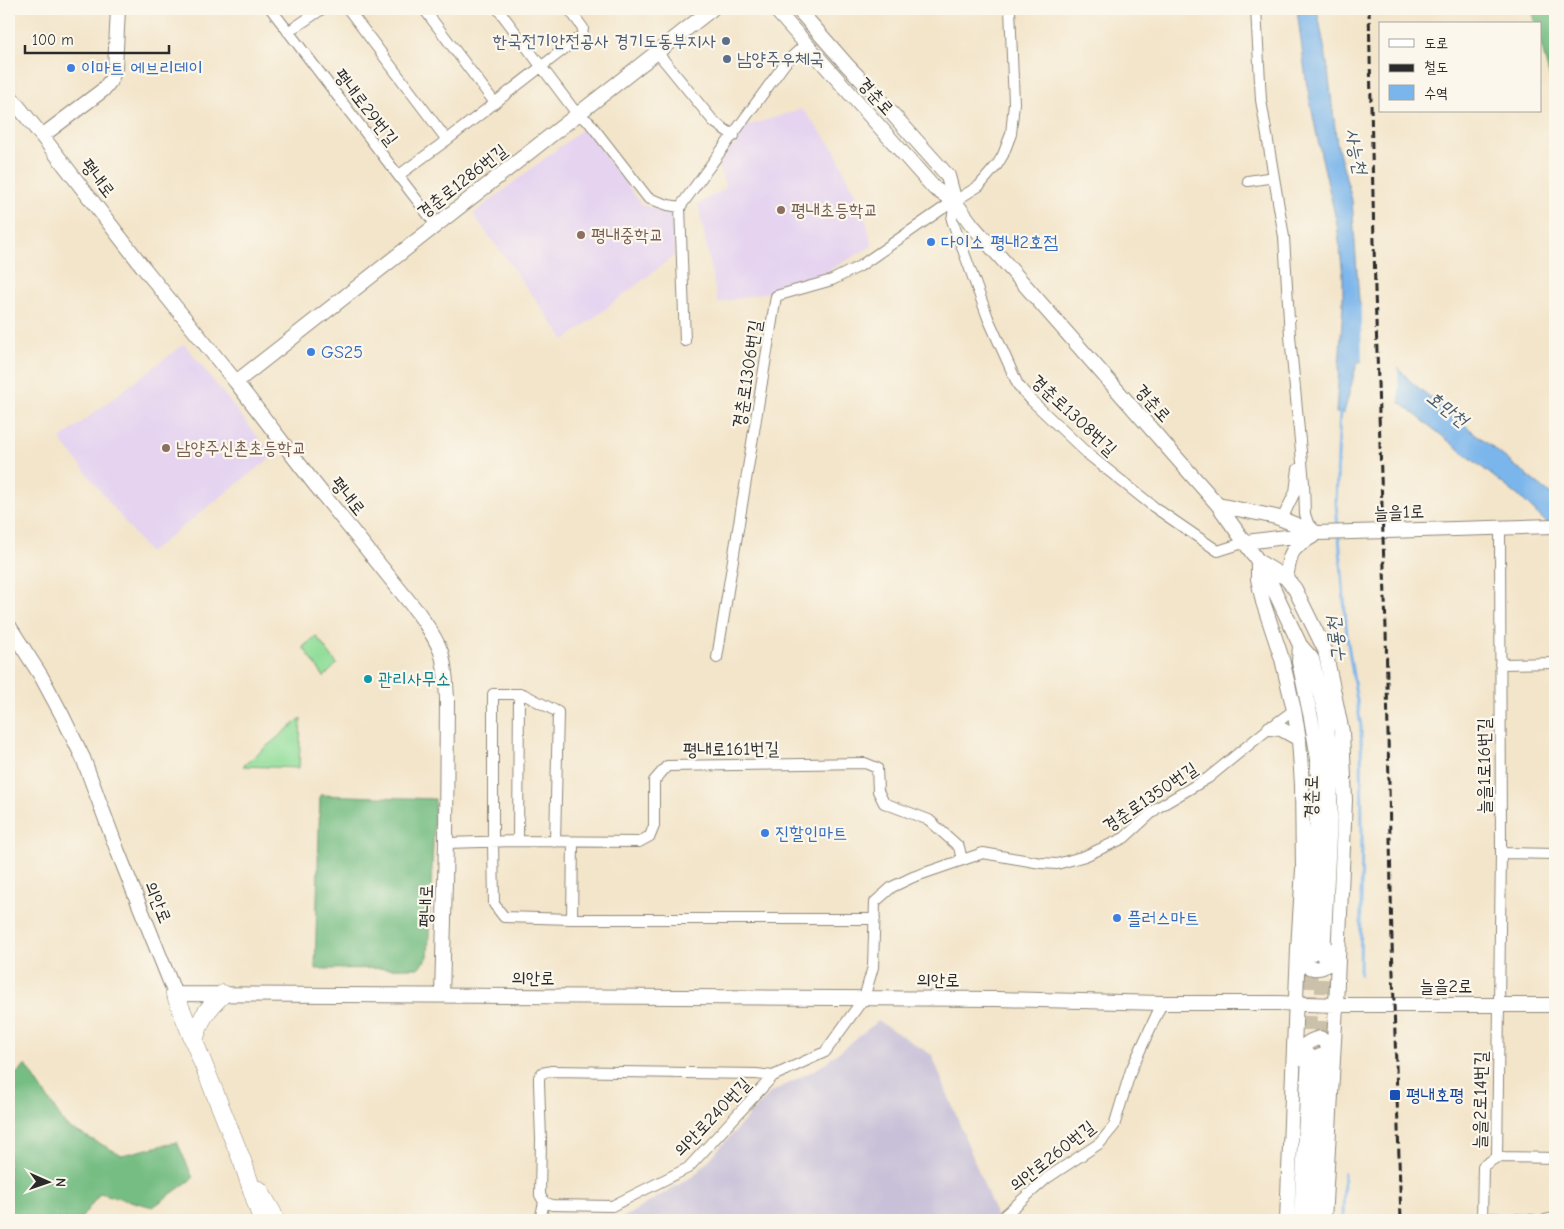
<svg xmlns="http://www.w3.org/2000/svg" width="1564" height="1229" font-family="'Comic Neue','Poor Story',sans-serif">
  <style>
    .built { fill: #e5d3f0 }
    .industrial { fill: #c7c0d8 }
    .green { fill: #93de9b; stroke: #5f8463 }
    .forest { fill: #76bd83; stroke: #507457 }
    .water { fill: #7ab5eb; stroke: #52708b }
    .pier { fill: #f3e5ca }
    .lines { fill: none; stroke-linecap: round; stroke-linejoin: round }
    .stream { stroke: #7ab5eb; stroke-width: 3 }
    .secondary-tunnel { stroke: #cbc0aa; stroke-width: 14; stroke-dasharray: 14 7; stroke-linecap: butt }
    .street-casing { stroke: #8f887a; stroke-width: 12 }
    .secondary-casing { stroke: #8f887a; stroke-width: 16 }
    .highway-casing { stroke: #8f887a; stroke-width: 19 }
    .street { stroke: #fff; stroke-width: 10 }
    .secondary { stroke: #fff; stroke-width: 14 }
    .highway { stroke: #fff; stroke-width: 18 }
    .rail { stroke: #2b2b2b; stroke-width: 3; stroke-dasharray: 8 4; stroke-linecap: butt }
    .service-dot { fill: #5c6f8a; stroke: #fbf7ec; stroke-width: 2 }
    .shop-dot { fill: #3f7fe0; stroke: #fbf7ec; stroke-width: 2 }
    .education-dot { fill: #8d6e63; stroke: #fbf7ec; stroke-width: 2 }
    .culture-dot { fill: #0f9aa8; stroke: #fbf7ec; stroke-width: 2 }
    .transit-dot { fill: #1a4fb4; stroke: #fbf7ec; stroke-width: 2 }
    .labels { text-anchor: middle; stroke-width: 4.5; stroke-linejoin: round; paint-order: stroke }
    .service-label { font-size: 18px; fill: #4e5e75; stroke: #fbf7ec; text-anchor: end }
    .shop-label { font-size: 18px; fill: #366cbe; stroke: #fbf7ec; text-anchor: start }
    .street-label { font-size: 18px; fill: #2b2b2b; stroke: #fbf7ec }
    .education-label { font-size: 18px; fill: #785e54; stroke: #fbf7ec; text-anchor: start }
    .culture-label { font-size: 18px; fill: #0d838f; stroke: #fbf7ec; text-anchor: start }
    .transit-label { font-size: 18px; fill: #164399; stroke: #fbf7ec; text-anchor: start }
    .water-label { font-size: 19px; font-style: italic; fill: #475b6e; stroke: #fbf7ec }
  </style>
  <rect width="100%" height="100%" fill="#fbf7ec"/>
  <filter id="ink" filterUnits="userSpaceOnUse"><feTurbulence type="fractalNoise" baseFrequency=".02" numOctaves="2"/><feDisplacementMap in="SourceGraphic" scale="10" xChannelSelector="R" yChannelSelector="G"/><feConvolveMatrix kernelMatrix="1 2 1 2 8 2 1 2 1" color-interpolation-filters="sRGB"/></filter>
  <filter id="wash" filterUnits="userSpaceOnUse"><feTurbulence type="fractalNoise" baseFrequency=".0096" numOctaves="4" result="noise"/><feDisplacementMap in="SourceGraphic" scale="20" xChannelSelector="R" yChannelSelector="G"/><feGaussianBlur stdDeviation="1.12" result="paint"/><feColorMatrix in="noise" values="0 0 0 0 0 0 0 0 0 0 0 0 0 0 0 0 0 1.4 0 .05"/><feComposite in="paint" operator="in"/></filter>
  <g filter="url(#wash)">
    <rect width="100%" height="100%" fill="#f3e5ca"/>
    <!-- built -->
    <path class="built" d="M802,109L833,147L865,215L872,246L822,274L790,287L718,303L698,204L726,188L718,166L747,126Z
      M584,128L642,205L674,214V256L565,340L473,214Z
      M184,344L273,456L149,553L60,439Z"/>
    <!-- industrial -->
    <path class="industrial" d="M878,1021L932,1055L998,1220H619L695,1175L770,1093L820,1067Z"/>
    <!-- green -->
    <path class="green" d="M316,636L337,664L324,677L303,647Z
      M301,718L299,768L243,766Z"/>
    <!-- forest -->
    <path class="forest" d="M1532,9H1555V97L1540,40V24H1536Z
      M320,795L435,799L428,957L418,968L315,969Z
      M26,1065L66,1126L122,1155L177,1142L193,1178L153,1207L100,1193L80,1220H9V1080Z"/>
    <!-- water -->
    <path class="water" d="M1297,9H1317L1327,62L1337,144L1352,200L1359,301L1375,340L1409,380L1555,498V531L1522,499L1398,401L1361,361L1357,363L1344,413H1336L1343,306V275L1337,224L1318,141L1306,80Z"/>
    <!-- pier -->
    <path class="pier" d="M1360,277L1361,300L1377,338L1398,364L1399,405L1362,365Z"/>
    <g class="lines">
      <!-- stream -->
      <path class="stream" d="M1338,530L1336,502L1340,409
        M1339,536L1347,637L1361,727L1362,836L1360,974
        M1343,1220L1344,1173"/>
    </g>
  </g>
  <g filter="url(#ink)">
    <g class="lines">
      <!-- secondary-tunnel -->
      <path class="secondary-tunnel" d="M1309,1051L1311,957
        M1320,1056L1323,957"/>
      <defs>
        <path id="street" d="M271,9L436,225
          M348,9L447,140
          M424,9L495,103
          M498,9L577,114L589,122L648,198L668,205L680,207
          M1256,9L1261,100L1284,237L1290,336L1304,483L1305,514L1308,523L1316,531
          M288,32L322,9
          M657,52L714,122L734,136
          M399,175L447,140L582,35L583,28L569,9
          M1248,181L1274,177
          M955,202L952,220L988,318L1018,385L1032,401L1089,455L1154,507L1218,551L1246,542
          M685,341L680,207L786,62L806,44
          M1282,519L1295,492L1298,469
          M717,658L776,296L832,280L860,266L942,209L979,186L997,165L1003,155L1011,134L1014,103L1010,9
          M1500,664L1555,663
          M518,841L519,694
          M555,842L558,712L523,694H493V842L494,904L504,917L572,919H875
          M446,843L518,841L639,842L650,836L654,826V781L667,766L865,763L877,768L878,791L884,803L929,820L959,847L962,860
          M1501,853L1555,854
          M572,919L573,842
          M1497,1157L1555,1158
          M544,1202L540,1195L541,1139L539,1083V1077L542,1073L552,1071L756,1074L773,1076
          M1482,1218L1533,1220
          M540,1220L544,1202L552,1205L612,1206L688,1168L773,1076L825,1052L864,998L873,967L875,902L892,887L913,877L983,853L1041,863L1057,864L1085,856L1124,838L1157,808L1208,778L1267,730L1294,710
          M1001,1220L1006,1214L1047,1178L1100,1143L1114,1126L1131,1070L1162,1003
          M1482,1220L1483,1166L1497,1157L1501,853L1500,527
          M1545,1220L1555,1218"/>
        <path id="secondary" d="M775,9L934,188L955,202
          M798,9L847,65L871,90L948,176L955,202L972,225L1218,505L1258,561L1268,577L1300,645L1312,659L1325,714L1331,758L1330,817L1323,956
          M9,95L42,136L143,267L236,382L313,482L419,614C427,626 436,638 441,652C446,667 446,684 447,699L446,843L442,996
          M42,136L103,90L111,80L115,68L118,9
          M236,382L712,9
          M1218,505L1276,517L1315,532
          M1246,542L1318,533L1555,526
          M1258,562V579L1263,602L1282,659L1294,710L1299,739L1302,785L1303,869L1298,949L1287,1220
          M1261,563L1286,578L1295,589L1325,650L1342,732L1345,800L1336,1005L1324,1220
          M1286,578C1291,551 1289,550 1313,536
          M9,626L41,676L62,715L83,758L118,852L175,994L997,999L1162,1003H1277L1336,1005H1555
          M1300,645L1299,662L1311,718L1318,759L1317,819L1311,954
          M1270,728L1281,729L1299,739
          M1298,949C1299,953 1301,958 1303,961C1305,965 1308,967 1313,968C1325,970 1332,961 1335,949
          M1296,1061C1302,1048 1305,1041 1320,1038L1326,1043L1331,1058
          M1301,1220L1309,1055
          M1314,1220L1320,1056"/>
        <path id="highway" d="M175,994L243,1163L262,1220
          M194,1041C200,1019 206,1010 223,994
          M259,1190L272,1212L275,1220"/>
      </defs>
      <!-- street casing -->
      <use href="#street" class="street-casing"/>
      <!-- secondary casing -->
      <use href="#secondary" class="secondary-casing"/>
      <!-- highway casing -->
      <use href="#highway" class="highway-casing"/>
      <!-- street -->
      <use href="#street" class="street"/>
      <!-- secondary -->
      <use href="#secondary" class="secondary"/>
      <!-- highway -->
      <use href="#highway" class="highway"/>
      <!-- rail -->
      <path class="rail" d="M1369,9L1375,290L1386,629L1392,942L1401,1220"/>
    </g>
  </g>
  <!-- markers -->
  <g class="service-dot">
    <circle cx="726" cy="41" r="5"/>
    <circle cx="727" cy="59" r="5"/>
  </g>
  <g class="shop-dot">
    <circle cx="71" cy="68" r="5"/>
    <circle cx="931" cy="242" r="5"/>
    <circle cx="311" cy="352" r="5"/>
    <circle cx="765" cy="833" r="5"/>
    <circle cx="1117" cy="918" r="5"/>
  </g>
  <g class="education-dot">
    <circle cx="781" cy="210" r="5"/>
    <circle cx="581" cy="235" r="5"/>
    <circle cx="166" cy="448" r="5"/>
  </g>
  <circle class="culture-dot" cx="368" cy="679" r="5"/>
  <rect class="transit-dot" x="1389" y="1089" width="12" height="12" rx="2.5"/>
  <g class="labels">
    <!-- service labels -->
    <g class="service-label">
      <text x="716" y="47">한국전기안전공사 경기도동부지사</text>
      <text x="737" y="65" text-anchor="start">남양주우체국</text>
    </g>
    <!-- shop labels -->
    <g class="shop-label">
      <text x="81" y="74">이마트 에브리데이</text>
      <text x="941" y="248">다이소 평내2호점</text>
      <text x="321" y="358">GS25</text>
      <text x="775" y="839">진할인마트</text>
      <text x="1127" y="924">플러스마트</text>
    </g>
    <!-- street labels -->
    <g class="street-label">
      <text transform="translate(876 96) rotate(48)" y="6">경춘로</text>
      <text transform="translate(366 107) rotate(52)" y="6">평내로29번길</text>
      <text transform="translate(98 178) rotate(52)" y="6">평내로</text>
      <text transform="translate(462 181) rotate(-38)" y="6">경춘로1286번길</text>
      <text transform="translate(747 374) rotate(-81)" y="6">경춘로1306번길</text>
      <text transform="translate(1153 403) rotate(48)" y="6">경춘로</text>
      <text transform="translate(1074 415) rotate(43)" y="6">경춘로1308번길</text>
      <text transform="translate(348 496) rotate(51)" y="6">평내로</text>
      <text transform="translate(1399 512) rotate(-2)" y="6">늘을1로</text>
      <text transform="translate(731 749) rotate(-1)" y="6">평내로161번길</text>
      <text transform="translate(1484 766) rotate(-90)" y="6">늘을1로16번길</text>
      <text transform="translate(1150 797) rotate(-34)" y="6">경춘로1350번길</text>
      <text transform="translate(1311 797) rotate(-89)" y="6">경춘로</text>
      <text transform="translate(158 902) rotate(68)" y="6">의안로</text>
      <text transform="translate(426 906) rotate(-89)" y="6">평내로</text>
      <text x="533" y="984">의안로</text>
      <text x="938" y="986">의안로</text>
      <text x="1446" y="992">늘을2로</text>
      <text transform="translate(1480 1100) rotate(-89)" y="6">늘을2로14번길</text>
      <text transform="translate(712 1117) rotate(-46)" y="6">의안로240번길</text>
      <text transform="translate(1052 1156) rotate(-38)" y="6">의안로260번길</text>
    </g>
    <!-- education labels -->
    <g class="education-label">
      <text x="791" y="216">평내초등학교</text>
      <text x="591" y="241">평내중학교</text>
      <text x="176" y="454">남양주신촌초등학교</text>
    </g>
    <!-- culture labels -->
    <g class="culture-label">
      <text x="378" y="685">관리사무소</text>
    </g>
    <!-- transit labels -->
    <g class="transit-label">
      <text x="1406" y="1101">평내호평</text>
    </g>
    <!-- water labels -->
    <g class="water-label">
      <text transform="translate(1357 151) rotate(78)" y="7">사능천</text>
      <text transform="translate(1448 408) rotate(38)" y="7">호만천</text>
      <text transform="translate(1335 640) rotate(-97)" y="7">구룡천</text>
    </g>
  </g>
  <!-- margin -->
  <rect width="1564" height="1229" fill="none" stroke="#fbf7ec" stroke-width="30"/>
  <!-- legend -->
  <rect x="1379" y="22" width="162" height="90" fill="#fbf7ec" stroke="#a8a59f"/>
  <rect x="1389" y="39" width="25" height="8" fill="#ffffff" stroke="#a8a59f"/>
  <text x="1424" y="48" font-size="15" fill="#2b2b2b">도로</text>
  <rect x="1389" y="64" width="25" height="8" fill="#2b2b2b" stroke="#a8a59f"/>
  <text x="1424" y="72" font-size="15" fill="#2b2b2b">철도</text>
  <rect x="1389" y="85" width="25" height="15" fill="#7ab5eb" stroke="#a8a59f"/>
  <text x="1424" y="98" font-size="15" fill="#2b2b2b">수역</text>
  <!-- north arrow -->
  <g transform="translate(48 1182) rotate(92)" stroke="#fbf7ec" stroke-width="4" paint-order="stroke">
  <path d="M0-4L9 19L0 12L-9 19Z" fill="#2b2b2b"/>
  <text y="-8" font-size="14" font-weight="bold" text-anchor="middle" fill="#2b2b2b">N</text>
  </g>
  <!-- scale -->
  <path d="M25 45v8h144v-8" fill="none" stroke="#2b2b2b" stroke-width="2.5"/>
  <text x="32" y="45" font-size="15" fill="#2b2b2b" stroke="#fbf7ec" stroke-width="4" paint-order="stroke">100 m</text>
</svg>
